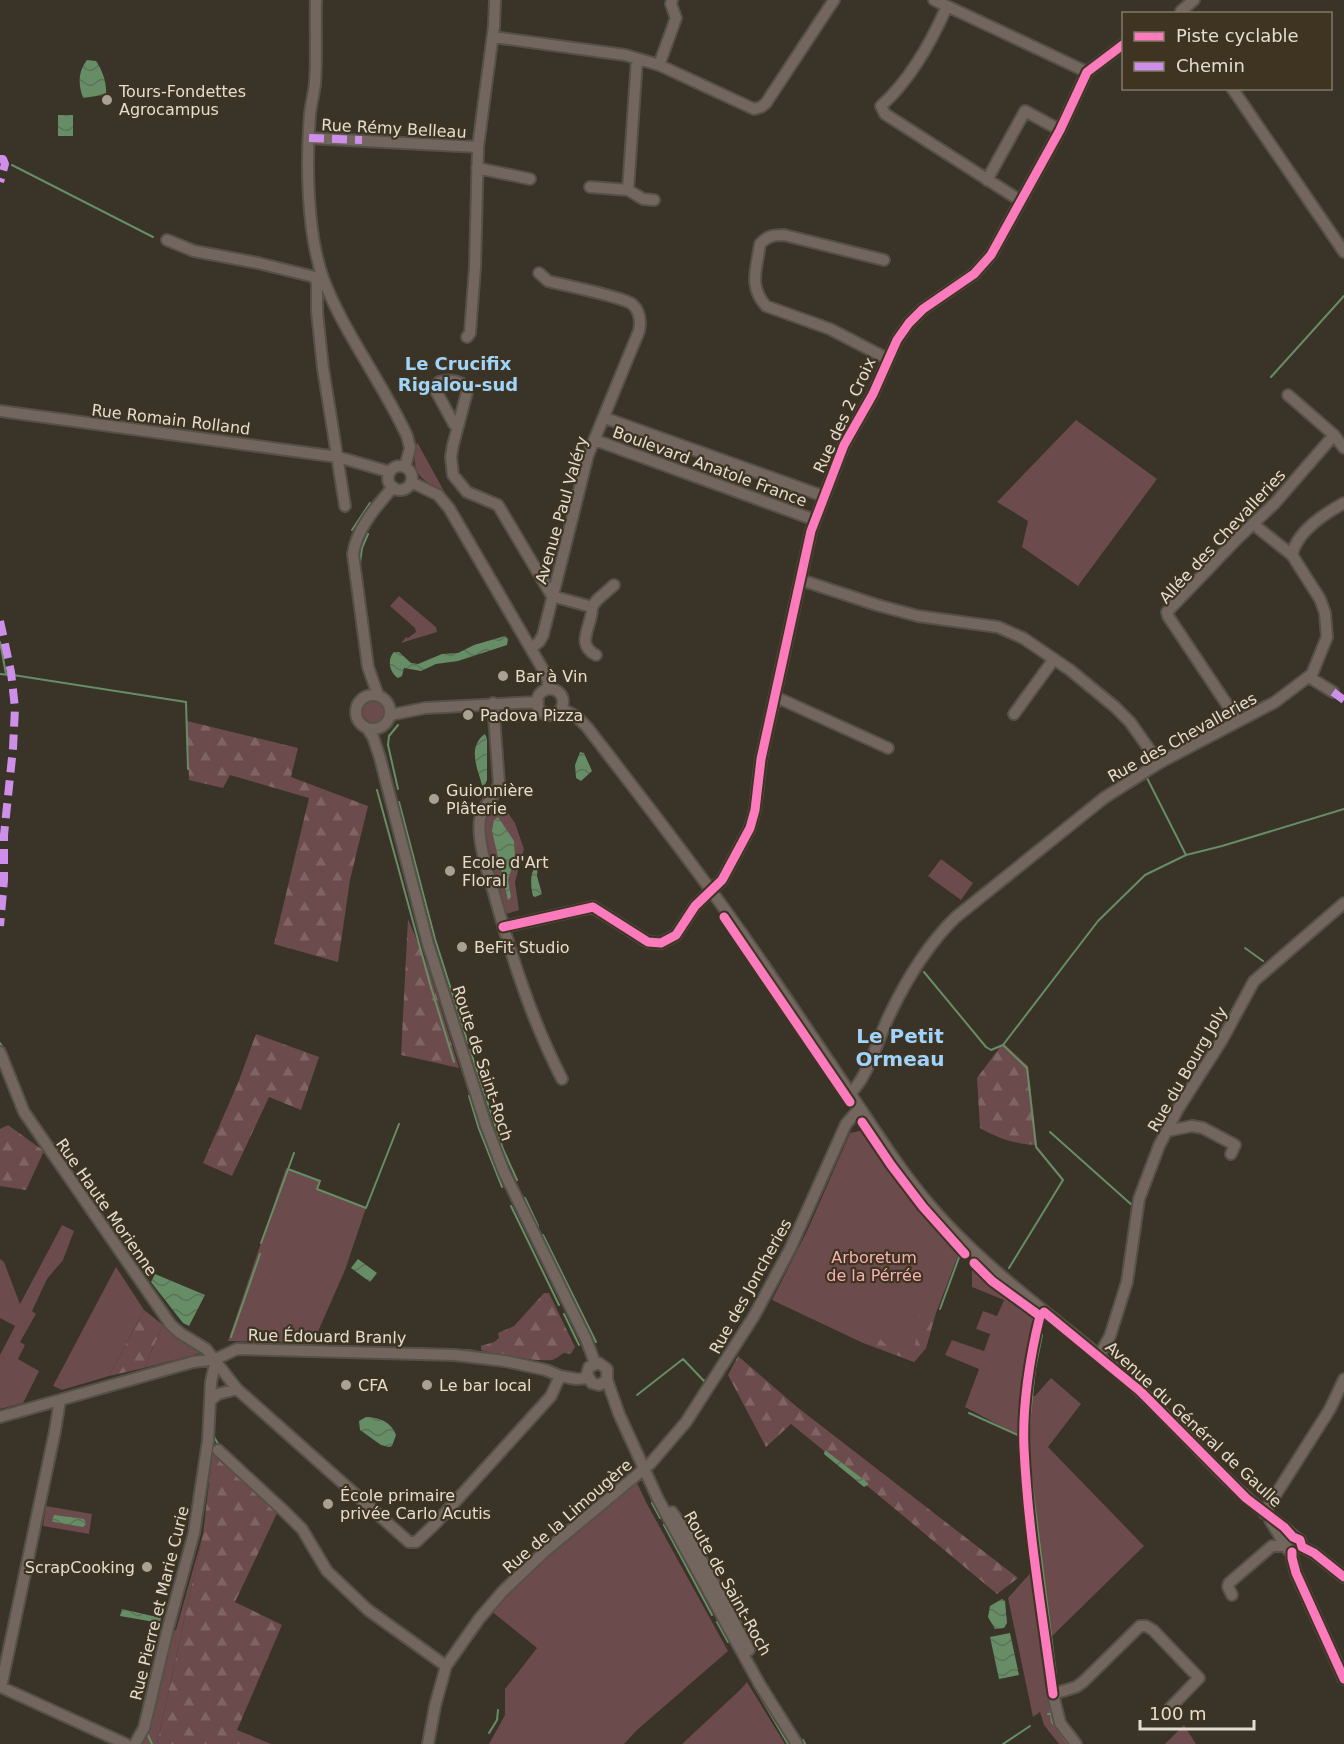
<svg xmlns="http://www.w3.org/2000/svg" width="1344" height="1744" font-family="'DejaVu Sans',sans-serif">
  <style>
    .green { fill: #6b4b4b }
    .forest { fill: url(#forest-firs) }
    .water { fill: url(#water-waves) }
    .lines { fill: none; stroke-linecap: round; stroke-linejoin: round }
    .stream { stroke: #678d67; stroke-width: 2 }
    .minor-casing { stroke: #565148; stroke-width: 14 }
    .minor { stroke: #73665e; stroke-width: 10 }
    .quiet { stroke: #ce8fe9; stroke-width: 8; stroke-dasharray: 15 8; stroke-linecap: butt }
    .cycleway-casing { stroke: #3f3422; stroke-width: 13 }
    .cycleway { stroke: #fd7abc; stroke-width: 9 }
    .poi-dot { fill: #a8a296; stroke: #3f3422; stroke-width: 2 }
    .labels { text-anchor: middle; stroke-width: 4.5; stroke-linejoin: round; paint-order: stroke }
    .poi-label { font-size: 16px; fill: #e3ddd1; stroke: #3f3422; text-anchor: start }
    .street-label { font-size: 16px; fill: #e3ddd1; stroke: #3f3422 }
    .park-label { font-size: 16px; fill: #f8b0b2; stroke: #3f3422 }
    .neighbourhood-label { font-size: 18px; font-weight: bold; fill: #9ed4fd; stroke: #3f3422 }
    .quarter-label { font-size: 20px; font-weight: bold; fill: #9ed4fd; stroke: #3f3422 }
  </style>
  <defs>
    <pattern id="forest-firs" width="22" height="20" patternUnits="userSpaceOnUse" patternTransform="scale(1.5)"><rect width="22" height="20" fill="#6b4b4b"/><path d="M5 1l3.5 6h-7zM16 11l3.5 6h-7z" fill="#806464"/></pattern>
    <pattern id="water-waves" width="16" height="10" patternUnits="userSpaceOnUse" patternTransform="scale(1.5)"><rect width="16" height="10" fill="#678d67"/><path d="M0 5q4-4 8 0t8 0" fill="none" stroke="#5b7359"/></pattern>
  </defs>
  <rect width="100%" height="100%" fill="#393328"/>
  <!-- green -->
  <path class="green" d="M1076,420L1157,479L1078,586L1022,547L1028,521L997,502Z
    M417,442L445,493C421,480 409,473 417,442Z
    M399,596L436,627L437,632L401,643L406,637L408,638L416,632L415,628L390,606Z
    M362 712a11 11 0 1 1 22 0a11 11 0 1 1-22 0Z
    M494,802L508,813L515,823L524,849L515,882L519,910L503,915L483,821L486,812Z
    M941,859L973,883L961,900L928,876Z
    M864,1130L908,1193L960,1251L936,1313L926,1348L914,1362L863,1343L772,1300L808,1229L850,1133Z
    M286,1168L320,1181L318,1189L366,1208L345,1270L313,1343L228,1341Z
    M62,1225L74,1231L63,1260L47,1279L32,1311L36,1314L20,1342L25,1345L18,1359L39,1371L23,1403L0,1409V1355L15,1326L0,1318V1259L4,1262L20,1304Z
    M972,1264L990,1281L1037,1316L1024,1395L1035,1396L1051,1378L1081,1404L1048,1447L1144,1546L1044,1644L1054,1718L1072,1744H1059L1044,1725L1040,1712L1033,1717L1008,1598L1035,1568L1021,1437L965,1407L979,1369L945,1355L952,1340L984,1351L990,1334L976,1329L983,1311L997,1316L1004,1300L972,1287Z
    M116,1267L144,1310L109,1376L62,1390L53,1386Z
    M163,1325L201,1353L144,1368Z
    M637,1483L647,1504L728,1651L637,1730L624,1744H489L505,1715V1689L537,1648L490,1610L530,1571Z
    M46,1506L92,1514L89,1534L43,1526Z
    M203,1534L157,1744H142L170,1632L176,1630Z
    M747,1682L785,1744H682L740,1690Z
    M1184,1725L1196,1744H1165Z"/>
  <!-- forest -->
  <path class="forest" d="M187,721L298,748L291,777L368,806L350,880L338,962L274,944L309,798L230,775L223,788L189,780Z
    M408,919L428,967L459,1068L401,1055Z
    M256,1034L319,1057L301,1110L269,1097L232,1176L203,1163L238,1083Z
    M1003,1043L1028,1066L1037,1145C1015,1144 999,1139 980,1128L977,1078Z
    M8,1125L44,1151L26,1190L0,1186V1129Z
    M544,1293H549L575,1347L571,1354L564,1353C560,1355 556,1359 552,1360C539,1362 493,1354 481,1350V1346L494,1342L499,1338L498,1333L514,1326Z
    M144,1310L163,1325L144,1368L109,1376Z
    M926,1312H931L935,1315L926,1348L914,1362L849,1336L875,1334C886,1346 897,1355 914,1353L919,1315Z
    M738,1356L797,1407L1018,1578L997,1594L877,1494L791,1424L766,1447L728,1375Z
    M213,1449L280,1507L235,1602L282,1625L237,1730L271,1744H157L203,1534Z"/>
  <!-- water -->
  <path class="water" d="M87,60L96,61C102,70 107,82 106,94L103,95L83,98C78,84 78,72 87,60Z
    M58,115H73V136H58Z
    M505,636L508,639L507,645L458,661L436,664L421,671L404,668L402,676L398,678C389,672 387,659 394,652H399L411,663L418,664L442,654L458,653L474,645Z
    M485,734L487,739V780L483,789C480,773 465,748 485,734Z
    M580,752L584,753L592,771L581,781L576,778L575,765Z
    M498,817L514,841L515,858L508,880L511,897L508,900L492,831L494,820Z
    M538,862L537,876L542,894L535,897L533,896C530,884 530,871 538,862Z
    M358,1259L377,1273L370,1282L351,1268Z
    M155,1274L205,1295L189,1326L183,1323L151,1282Z
    M366,1417C380,1417 392,1423 396,1435L392,1446L389,1447L381,1445L360,1430L359,1421Z
    M825,1450L868,1483V1485L864,1487L824,1454Z
    M54,1515L84,1519L86,1524L83,1527L54,1522L52,1521Z
    M1002,1599L1005,1601L1007,1623L1004,1628L995,1629L988,1617L990,1606Z
    M122,1609L161,1618L160,1623L120,1616Z
    M1010,1633L1019,1675L999,1679L990,1637Z"/>
  <g class="lines">
    <!-- stream -->
    <path class="stream" d="M12,165L153,237
      M1271,377L1344,296
      M352,530L370,503
      M360,563L362,548L368,534
      M0,642L6,674
      M0,674L9,675
      M13,675L186,702L188,769
      M1147,778L1186,855
      M398,789L388,745L389,736L398,725
      M377,790L430,984L454,1062
      M399,802L435,939L468,1043
      M1337,915L1344,911
      M1245,948L1263,961
      M924,972L986,1047L991,1050L1003,1045
      M0,1043L3,1048
      M470,1050L503,1149L517,1180
      M469,1096L479,1129L502,1187
      M1050,1132L1133,1206
      M288,1169L320,1181L317,1189L366,1208L399,1124
      M525,1198L538,1226
      M511,1206L559,1305
      M543,1235L596,1342
      M261,1243L294,1153
      M1009,1268L1063,1180L1036,1147L1027,1068L1003,1045L1098,921L1145,875L1186,855L1222,846L1344,809
      M940,1309L961,1252
      M564,1314L579,1345
      M746,1319L752,1308
      M1042,1335L1035,1369L1027,1445L1056,1675
      M231,1337L260,1254
      M385,1348L436,1349
      M463,1350L474,1351
      M477,1352L496,1354
      M637,1395L683,1359L704,1381L708,1379
      M969,1413L1020,1436
      M214,1437L219,1445
      M612,1503L635,1484
      M652,1503L660,1518
      M664,1525L712,1615
      M1033,1565L1020,1436L1026,1363L1034,1328L1033,1316
      M717,1622L728,1642
      M1046,1676L1051,1714H1048
      M753,1684L788,1744
      M1051,1714L1052,1722L1068,1744
      M147,1733L152,1744
      M489,1733L497,1720L498,1710
      M803,1740L805,1744
      M1003,1744L1030,1726"/>
    <defs>
      <path id="minor" d="M316,0C315,27 317,55 315,83C314,93 311,104 310,114C306,162 307,234 323,278C343,332 383,383 407,436L410,448L405,467
        M934,0L1087,72
        M947,6C931,43 911,79 881,106L885,114L1021,201
        M1181,11L1194,0
        M493,37L625,55L659,65L754,109L761,107L766,103L834,0
        M659,65L676,18L671,4L672,0
        M1232,88L1344,252
        M309,138L478,147
        M477,168L530,179
        M987,180L1025,111L1060,130
        M590,187L628,190L637,59
        M628,190L643,199L654,200
        M167,240L194,251L258,263L315,277L317,284V312L323,368L345,506
        M884,260L784,235C773,235 767,236 760,244C757,268 748,286 766,306L830,329L888,359
        M467,337L470,333L475,267L478,147L494,26L495,0
        M1288,395L1334,435L1344,448
        M0,411L338,457L390,472
        M605,418L823,496
        M457,426L454,424L436,391L435,387L439,382C449,379 464,380 467,392L453,445L451,457L453,475L467,492L498,505L552,596L592,607L597,600L614,585
        M595,440L815,520
        M388 478a12 12 0 1 1 24 0a12 12 0 1 1-24 0Z
        M411,482L438,495L449,508L541,666L548,680V689
        M1258,528L1292,555
        M801,580L877,605L918,616L998,627L1023,638L1070,670L1115,707L1130,722L1159,763
        M592,607C593,625 574,644 596,655
        M531,648L539,642L543,635L588,455L639,331C641,321 640,311 632,304C623,297 563,285 548,281L539,273
        M1309,677L1333,692
        M537 702a13 13 0 1 1 26 0a13 13 0 1 1-26 0Z
        M356 712a17 17 0 1 1 34 0a17 17 0 1 1-34 0Z
        M378,695L368,667L353,554C357,528 376,507 393,487
        M776,697L888,748
        M493,703L499,783C496,797 482,805 480,819C477,841 487,869 493,890C511,955 531,1019 562,1079
        M562,709L576,716L587,727C647,805 708,883 763,964C793,1008 823,1052 852,1096C876,1132 900,1170 928,1203C990,1277 1071,1327 1141,1392C1188,1436 1227,1486 1280,1524C1288,1530 1292,1536 1300,1540L1302,1547L1314,1553L1344,1577
        M1014,714L1054,659
        M390,715L425,708L538,702
        M1238,721L1168,616L1167,612L1237,539L1275,503L1334,435
        M367,728L373,737L380,758L428,944L486,1125L504,1172L586,1339L595,1363
        M503,927L593,907L648,942L661,943L676,935L695,906L722,880L750,828L755,810L761,759L811,531L844,445L873,394L897,340L909,323L923,309L974,274L991,255L1060,130L1087,72L1124,44
        M0,1052L24,1112L171,1325L180,1333L206,1349L237,1389L409,1542H416L435,1524L551,1396L560,1376
        M850,1093C867,1080 879,1036 889,1016C906,980 927,945 956,917L1104,798L1159,763L1275,702L1312,674L1327,637L1325,613L1320,599L1292,555C1297,531 1324,514 1344,503
        M1167,1131L1192,1126L1203,1128L1235,1145L1231,1154
        M1099,1356L1110,1336L1127,1282L1139,1199L1159,1146L1178,1109L1222,1040L1254,981L1344,903
        M607,1380L599,1385L592,1383L587,1374L589,1367L599,1363L607,1369V1380L619,1414L658,1499L760,1685L797,1744
        M60,1400L55,1431L1,1687L126,1744
        M210,1401L218,1394L237,1389
        M0,1417L193,1362L216,1359L237,1349L455,1355L505,1361L546,1370L560,1376L576,1379L588,1378
        M218,1450L285,1512L302,1529L327,1571L368,1610L446,1666
        M672,1512L691,1540L749,1650
        M1264,1513L1330,1409L1344,1379
        M1270,1520L1288,1550
        M1292,1552V1558L1296,1573L1344,1679
        M1232,1595L1228,1587L1229,1583L1272,1546H1287
        M135,1744L144,1728L168,1628L194,1533L208,1441L211,1382L216,1359
        M428,1744L435,1706L446,1666L479,1619L503,1591L543,1553L650,1464L686,1422L754,1316L790,1249L846,1124L860,1108
        M1076,1744L1060,1723L1053,1694L1076,1687L1083,1682L1140,1626H1146L1153,1630L1199,1678L1170,1708"/>
    </defs>
    <!-- minor casing -->
    <use href="#minor" class="minor-casing"/>
    <!-- minor -->
    <use href="#minor" class="minor"/>
    <!-- quiet -->
    <path class="quiet" d="M309,138L362,140
      M0,159H3L5,164L0,182
      M0,621L11,672L15,708L13,748L4,835V880L0,926
      M1333,692L1344,700"/>
    <defs>
      <path id="cycleway" d="M724,917L850,1102
        M503,927L593,907L648,942L661,943L676,935L695,906L722,880L750,828L755,810L761,759L811,531L844,445L873,394L897,340L909,323L923,309L974,274L991,255L1060,130L1087,72L1124,44
        M862,1122L891,1165L923,1207L965,1254
        M974,1263L992,1281L1040,1316C1030,1356 1022,1407 1024,1448C1028,1530 1042,1612 1053,1694
        M1044,1312L1140,1391L1246,1498L1284,1527L1293,1537L1300,1540L1302,1547L1314,1553L1344,1577
        M1292,1552V1558L1296,1573L1344,1679"/>
    </defs>
    <!-- cycleway casing -->
    <use href="#cycleway" class="cycleway-casing"/>
    <!-- cycleway -->
    <use href="#cycleway" class="cycleway"/>
  </g>
  <!-- markers -->
  <g class="poi-dot">
    <circle cx="107" cy="100" r="6"/>
    <circle cx="503" cy="676" r="6"/>
    <circle cx="468" cy="715" r="6"/>
    <circle cx="434" cy="799" r="6"/>
    <circle cx="450" cy="871" r="6"/>
    <circle cx="462" cy="947" r="6"/>
    <circle cx="346" cy="1385" r="6"/>
    <circle cx="427" cy="1385" r="6"/>
    <circle cx="328" cy="1504" r="6"/>
    <circle cx="147" cy="1567" r="6"/>
  </g>
  <g class="labels">
    <!-- poi labels -->
    <g class="poi-label">
      <text x="119" y="97">Tours-Fondettes<tspan x="119" dy="18">Agrocampus</tspan></text>
      <text x="515" y="682">Bar à Vin</text>
      <text x="480" y="721">Padova Pizza</text>
      <text x="446" y="796">Guionnière<tspan x="446" dy="18">Plâterie</tspan></text>
      <text x="462" y="868">Ecole d'Art<tspan x="462" dy="18">Floral</tspan></text>
      <text x="474" y="953">BeFit Studio</text>
      <text x="358" y="1391">CFA</text>
      <text x="439" y="1391">Le bar local</text>
      <text x="340" y="1501">École primaire<tspan x="340" dy="18">privée Carlo Acutis</tspan></text>
      <text x="135" y="1573" text-anchor="end">ScrapCooking</text>
    </g>
    <!-- street labels -->
    <g class="street-label">
      <text transform="translate(394 128) rotate(3)" y="6">Rue Rémy Belleau</text>
      <text transform="translate(844 415) rotate(-65)" y="6">Rue des 2 Croix</text>
      <text transform="translate(171 419) rotate(7)" y="6">Rue Romain Rolland</text>
      <text transform="translate(710 466) rotate(20)" y="6">Boulevard Anatole France</text>
      <text transform="translate(561 510) rotate(-74)" y="6">Avenue Paul Valéry</text>
      <text transform="translate(1222 536) rotate(-47)" y="6">Allée des Chevalleries</text>
      <text transform="translate(1182 737) rotate(-29)" y="6">Rue des Chevalleries</text>
      <text transform="translate(483 1063) rotate(72)" y="6">Route de Saint-Roch</text>
      <text transform="translate(1187 1069) rotate(-60)" y="6">Rue du Bourg Joly</text>
      <text transform="translate(107 1207) rotate(55)" y="6">Rue Haute Morienne</text>
      <text transform="translate(750 1286) rotate(-61)" y="6">Rue des Joncheries</text>
      <text transform="translate(327 1336) rotate(1)" y="6">Rue Édouard Branly</text>
      <text transform="translate(1194 1424) rotate(43)" y="6">Avenue du Général de Gaulle</text>
      <text transform="translate(567 1516) rotate(-41)" y="6">Rue de la Limougère</text>
      <text transform="translate(728 1583) rotate(61)" y="6">Route de Saint-Roch</text>
      <text transform="translate(159 1603) rotate(-76)" y="6">Rue Pierre et Marie Curie</text>
    </g>
    <!-- park labels -->
    <g class="park-label">
      <text x="874" y="1263">Arboretum<tspan x="874" dy="18">de la Pérrée</tspan></text>
    </g>
    <!-- neighbourhood labels -->
    <g class="neighbourhood-label">
      <text x="458" y="370">Le Crucifix<tspan x="458" dy="21">Rigalou-sud</tspan></text>
    </g>
    <!-- quarter labels -->
    <g class="quarter-label">
      <text x="900" y="1043">Le Petit<tspan x="900" dy="23">Ormeau</tspan></text>
    </g>
  </g>
  <!-- legend -->
  <rect x="1122" y="12" width="210" height="78" fill="#3f3422" stroke="#817868" stroke-width="1.5"/>
  <rect x="1134" y="32" width="30" height="9" fill="#fd7abc" stroke="#817868" stroke-width="1.5"/>
  <text x="1176" y="42" font-size="18" fill="#e3ddd1">Piste cyclable</text>
  <rect x="1134" y="62" width="30" height="9" fill="#ce8fe9" stroke="#817868" stroke-width="1.5"/>
  <text x="1176" y="72" font-size="18" fill="#e3ddd1">Chemin</text>
  <!-- scale -->
  <path d="M1140 1720v9h114v-9" fill="none" stroke="#e3ddd1" stroke-width="3"/>
  <text x="1149" y="1720" font-size="18" fill="#e3ddd1" stroke="#3f3422" stroke-width="4.5" paint-order="stroke">100 m</text>
</svg>
